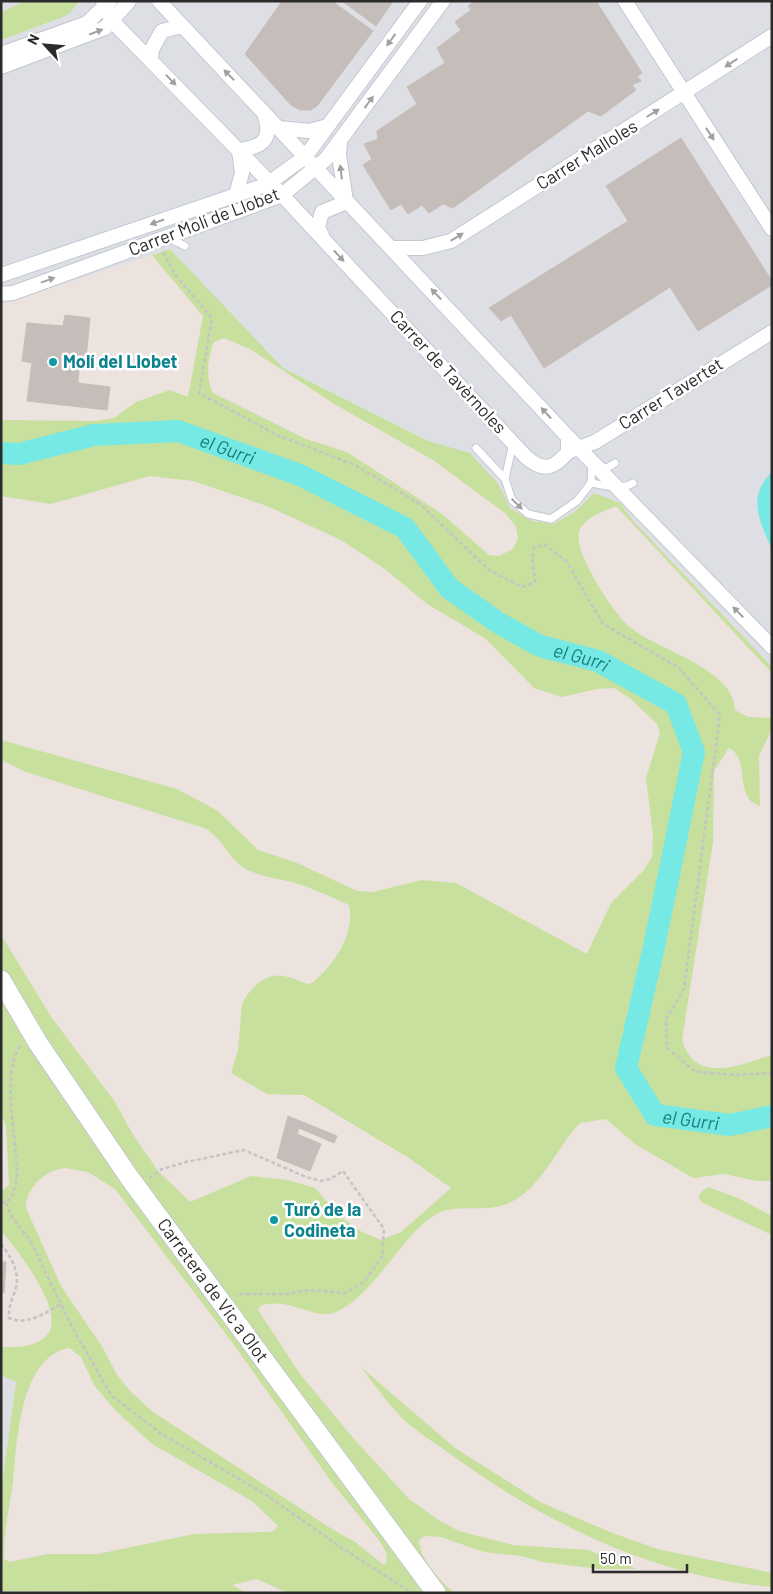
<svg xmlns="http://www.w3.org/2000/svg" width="773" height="1594" font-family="Barlow,sans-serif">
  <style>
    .industrial { fill: #dedee5 }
    .green { fill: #c8e09d; fill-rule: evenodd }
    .water { fill: #76e9e5 }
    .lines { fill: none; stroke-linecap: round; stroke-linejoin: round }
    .river { stroke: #76e9e5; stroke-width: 22 }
    .building { fill: #c5bdb9; stroke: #c8bdb7 }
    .lane-casing { stroke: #c2c9d1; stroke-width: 9 }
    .street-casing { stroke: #c2c9d1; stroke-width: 16 }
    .secondary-casing { stroke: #c2c9d1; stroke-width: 21 }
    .path { stroke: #c4c4c4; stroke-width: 2.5; stroke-dasharray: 4 2.5; stroke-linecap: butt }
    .lane { stroke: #fff; stroke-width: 7 }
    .street { stroke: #fff; stroke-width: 14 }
    .secondary { stroke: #fff; stroke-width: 19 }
    .oneway { fill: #a0a0a0 }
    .culture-dot { fill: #0f9aa8; stroke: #fff; stroke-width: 2 }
    .labels { text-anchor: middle; stroke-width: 5; stroke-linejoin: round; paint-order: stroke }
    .street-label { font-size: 18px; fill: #2b2b2b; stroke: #fff }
    .culture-label { font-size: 18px; font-weight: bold; fill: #0d838f; stroke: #fff; text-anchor: start }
    .water-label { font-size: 19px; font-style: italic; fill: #147e82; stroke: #fff }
  </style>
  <rect width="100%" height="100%" fill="#ece2de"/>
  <!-- industrial -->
  <path class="industrial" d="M1,1H772V667L634,522L620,503L594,493L576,511L554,524L532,521L510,508L499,485L470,453L428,441L283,368L170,249L1,304Z
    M1,1375L16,1381L1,1492Z
    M1,1591L81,1592V1593H1Z"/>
  <!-- green -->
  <path class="green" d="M25,1H79L70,13L63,17L1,40V12Z
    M170,249L283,368L428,441L470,453L499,485L510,508L532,521L554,524L576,511L594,493L620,503L634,522L772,667V673L616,506C604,511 583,518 579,532C573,552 615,616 631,628C659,651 734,668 735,710L748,717L772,718V728L759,756L760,806C733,798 751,759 729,748L714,771L713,842L682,1040C696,1086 740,1064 772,1055V1181H756L725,1174L693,1178L635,1144L606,1119L580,1123C555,1149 540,1193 504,1205C480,1213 455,1202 433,1216C400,1238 370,1301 333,1313C314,1320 289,1296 260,1306L258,1310L300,1374L354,1439L409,1499L440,1521L459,1531L513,1545L588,1550L637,1569H598L543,1562L521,1556L484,1552L441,1537L425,1536L419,1540C420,1560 440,1580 454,1593H288L257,1579L232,1585L247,1593L1,1591V1491L16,1382L1,1375V1347C16,1347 33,1348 45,1337C70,1316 17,1249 1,1231V1191L9,1185L6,1126L1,1114V935L52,1018L115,1102L132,1133L158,1171L190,1202L251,1176L287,1180L315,1188L338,1215L362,1232L381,1240L401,1232L451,1188L409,1158L304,1095L267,1094L231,1073L238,1050L242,1004C250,987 268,970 288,977C296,979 301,983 310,984C332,969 356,933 349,905C330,896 312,888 292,882C276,878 262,877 248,870C228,860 223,837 204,828L26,772L1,760V740L177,789L218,811L258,850L295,862L357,891L373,892L422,880L456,883L587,954L611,903L643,871L652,857L653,835L646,778L660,733L657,724L631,699L614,688L597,689L562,697L534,688L486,639L427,604L385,569L341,540L267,506L193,481L150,476L51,504L1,496V420L96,421L114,418L136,402L170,390L188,397L203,316L152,255ZM224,338L250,349L336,405L433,460L506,514L516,527L518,538L513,549L499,556L489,555L442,514L347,452L306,439L213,393C205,379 208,356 214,342ZM66,1168L88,1172L115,1189L232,1342L333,1484L379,1540L386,1552L387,1560L384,1565L354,1541L335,1531L153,1412L131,1392L117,1375L103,1348L61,1286L26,1208C26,1187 46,1169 66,1168ZM69,1348L81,1357L94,1385L115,1410L152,1444L252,1501L278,1526L274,1531L267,1532L194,1534L98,1554H47L10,1562L4,1559C3,1534 10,1506 13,1482C17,1444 19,1357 69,1348Z
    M708,1187L738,1198L772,1216V1235L703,1203L698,1197L702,1191Z
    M361,1367L455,1448L542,1503L610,1532L657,1549L772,1573V1587C658,1578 545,1523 453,1456C437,1444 419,1434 404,1420C388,1404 375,1385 361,1367Z"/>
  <!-- water -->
  <path class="water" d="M772,472V550C760,520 746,498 772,472Z"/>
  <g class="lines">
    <!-- river -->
    <path class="river" id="s1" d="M1,453L19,454L94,435L178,431L300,475L405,528L449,588L497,622L540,646L598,661L676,704L694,752L654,947L626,1068L655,1115L730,1125L772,1116"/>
  </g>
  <!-- building -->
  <path class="building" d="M282,1H332L373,31L317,106L311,110H300L291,105L245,54Z
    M342,1H393L376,26Z
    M475,1H596L642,73L637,76L641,81L632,85L636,90L601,116L588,111L453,208L443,204L429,213L422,205L408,214L401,204L391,210L363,165L372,159L364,144L378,139L377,131L417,104L407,87L445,63L437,48L461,30L455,22L471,10L468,6Z
    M681,138L772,281V285L698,331L670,287L544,368L511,315L501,321L489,308L628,221L606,186Z
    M65,315L90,318L86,358H80L78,383L110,387L107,410L27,401L32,363L22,361L27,323L63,326Z
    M288,1116L337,1136L334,1143L299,1128L297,1134L321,1144L310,1171L277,1158Z
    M1,1262H6L4,1293H1Z"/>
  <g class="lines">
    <defs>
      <path id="lane" d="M167,237L185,246
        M513,443L505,479L512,500L528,514L551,519L577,501L591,483C604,485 621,491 633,483
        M476,448L505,479
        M591,483L592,463L607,468L615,463"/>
      <path id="street" d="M103,1L112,21L282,195L526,457C544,473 554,468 568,452V437L159,1
        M625,1L772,229
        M1,54L87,23L110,1
        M151,60L152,49L162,31L182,26
        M1,67L105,28L129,1
        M279,128L309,131L328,126
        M340,141L339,155L346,201
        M239,150C264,147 273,139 264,113
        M236,195L242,173L239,150
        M323,238L318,227L322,212L347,202
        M393,248H423L451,241L772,36
        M1,275L266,185L305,157L420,1
        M1,294L13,293L282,195L326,159L443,1
        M568,437L772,647
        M570,451L595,442L772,332"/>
      <g id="secondary">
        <path id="s2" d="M1,980L38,1043L129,1177L436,1593"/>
      </g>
    </defs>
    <!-- lane casing -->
    <use href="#lane" class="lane-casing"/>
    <!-- street casing -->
    <use href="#street" class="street-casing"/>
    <!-- secondary casing -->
    <use href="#secondary" class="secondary-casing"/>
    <!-- path -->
    <path class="path" d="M163,252L176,276L212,318L199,393L277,435L355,465L420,504L489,570L522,587L535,582L532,559L534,548L544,544L567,562L603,624L679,668L720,715L684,989L666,1019L667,1048L696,1072L737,1075L772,1073
      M149,1178L162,1169L186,1162L244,1150L306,1177L321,1181L330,1179L343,1171L384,1229L382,1257L364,1282L345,1293L309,1290L284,1294H241L236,1296
      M1,1203L11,1199C14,1190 17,1181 17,1172C17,1140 0,1071 21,1045
      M6,1203L12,1217L31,1242L71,1325L111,1395L160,1433L265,1494L336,1544L412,1593
      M1,1244C10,1255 20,1272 16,1287C13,1298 8,1306 9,1318C26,1326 46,1313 61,1304"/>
    <!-- lane -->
    <use href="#lane" class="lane"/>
    <!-- street -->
    <use href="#street" class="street"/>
    <!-- secondary -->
    <use href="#secondary" class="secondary"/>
  </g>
  <!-- one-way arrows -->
  <defs><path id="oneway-solid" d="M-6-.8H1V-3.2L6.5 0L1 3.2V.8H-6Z" transform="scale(1.25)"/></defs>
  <g class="oneway">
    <use href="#oneway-solid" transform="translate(96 32) rotate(-21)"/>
    <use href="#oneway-solid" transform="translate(391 40) rotate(126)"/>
    <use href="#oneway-solid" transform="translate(731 63) rotate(147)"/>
    <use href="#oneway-solid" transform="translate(229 75) rotate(-134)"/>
    <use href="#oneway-solid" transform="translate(171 80) rotate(46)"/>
    <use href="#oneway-solid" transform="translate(369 102) rotate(-54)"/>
    <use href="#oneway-solid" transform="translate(653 113) rotate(-32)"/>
    <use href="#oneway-solid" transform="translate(710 134) rotate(57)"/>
    <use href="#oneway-solid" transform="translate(341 172) rotate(-97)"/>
    <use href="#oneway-solid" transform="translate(157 222) rotate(161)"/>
    <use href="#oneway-solid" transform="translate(457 237) rotate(-31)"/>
    <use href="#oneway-solid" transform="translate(339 256) rotate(47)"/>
    <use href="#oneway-solid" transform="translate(48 280) rotate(-20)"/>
    <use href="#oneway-solid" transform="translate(436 294) rotate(-133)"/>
    <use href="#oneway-solid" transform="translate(546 413) rotate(-133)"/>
    <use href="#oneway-solid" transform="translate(517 504) rotate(44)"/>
    <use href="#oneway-solid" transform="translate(738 612) rotate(-135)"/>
  </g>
  <!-- markers -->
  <g class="culture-dot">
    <circle cx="53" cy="362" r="5"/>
    <circle cx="274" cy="1220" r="5"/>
  </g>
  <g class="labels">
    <!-- street labels -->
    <g class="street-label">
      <text transform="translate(587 155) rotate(-32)" y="6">Carrer Malloles</text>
      <text transform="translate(204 222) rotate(-21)" y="6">Carrer Molí de Llobet</text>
      <text transform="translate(448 372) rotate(47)" y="6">Carrer de Tavèrnoles</text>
      <text transform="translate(671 394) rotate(-32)" y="6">Carrer Tavertet</text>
      <text dy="6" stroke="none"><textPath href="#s2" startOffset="376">Carretera de Vic a Olot</textPath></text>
    </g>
    <!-- culture labels -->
    <g class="culture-label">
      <text x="63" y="368">Molí del Llobet</text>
      <text x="284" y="1216">Turó de la<tspan x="284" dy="21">Codineta</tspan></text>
    </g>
    <!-- water labels -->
    <g class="water-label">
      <text dy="7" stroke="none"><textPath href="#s1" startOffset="232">el Gurri</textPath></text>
      <text dy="7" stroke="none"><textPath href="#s1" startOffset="652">el Gurri</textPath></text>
      <text dy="7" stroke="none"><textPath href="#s1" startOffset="1224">el Gurri</textPath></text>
    </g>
  </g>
  <!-- border -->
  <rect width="773" height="1594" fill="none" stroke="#2b2b2b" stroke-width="5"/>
  <!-- north arrow -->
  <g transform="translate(45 45) rotate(296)" stroke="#ffffff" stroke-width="4" paint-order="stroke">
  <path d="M0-4L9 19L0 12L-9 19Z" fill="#2b2b2b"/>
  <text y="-8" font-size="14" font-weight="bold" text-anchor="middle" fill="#2b2b2b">N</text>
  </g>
  <!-- scale -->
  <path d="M593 1564v8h94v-8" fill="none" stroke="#2b2b2b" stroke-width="2.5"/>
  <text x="600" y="1564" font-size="15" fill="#2b2b2b" stroke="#ffffff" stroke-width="4" paint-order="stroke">50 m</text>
</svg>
